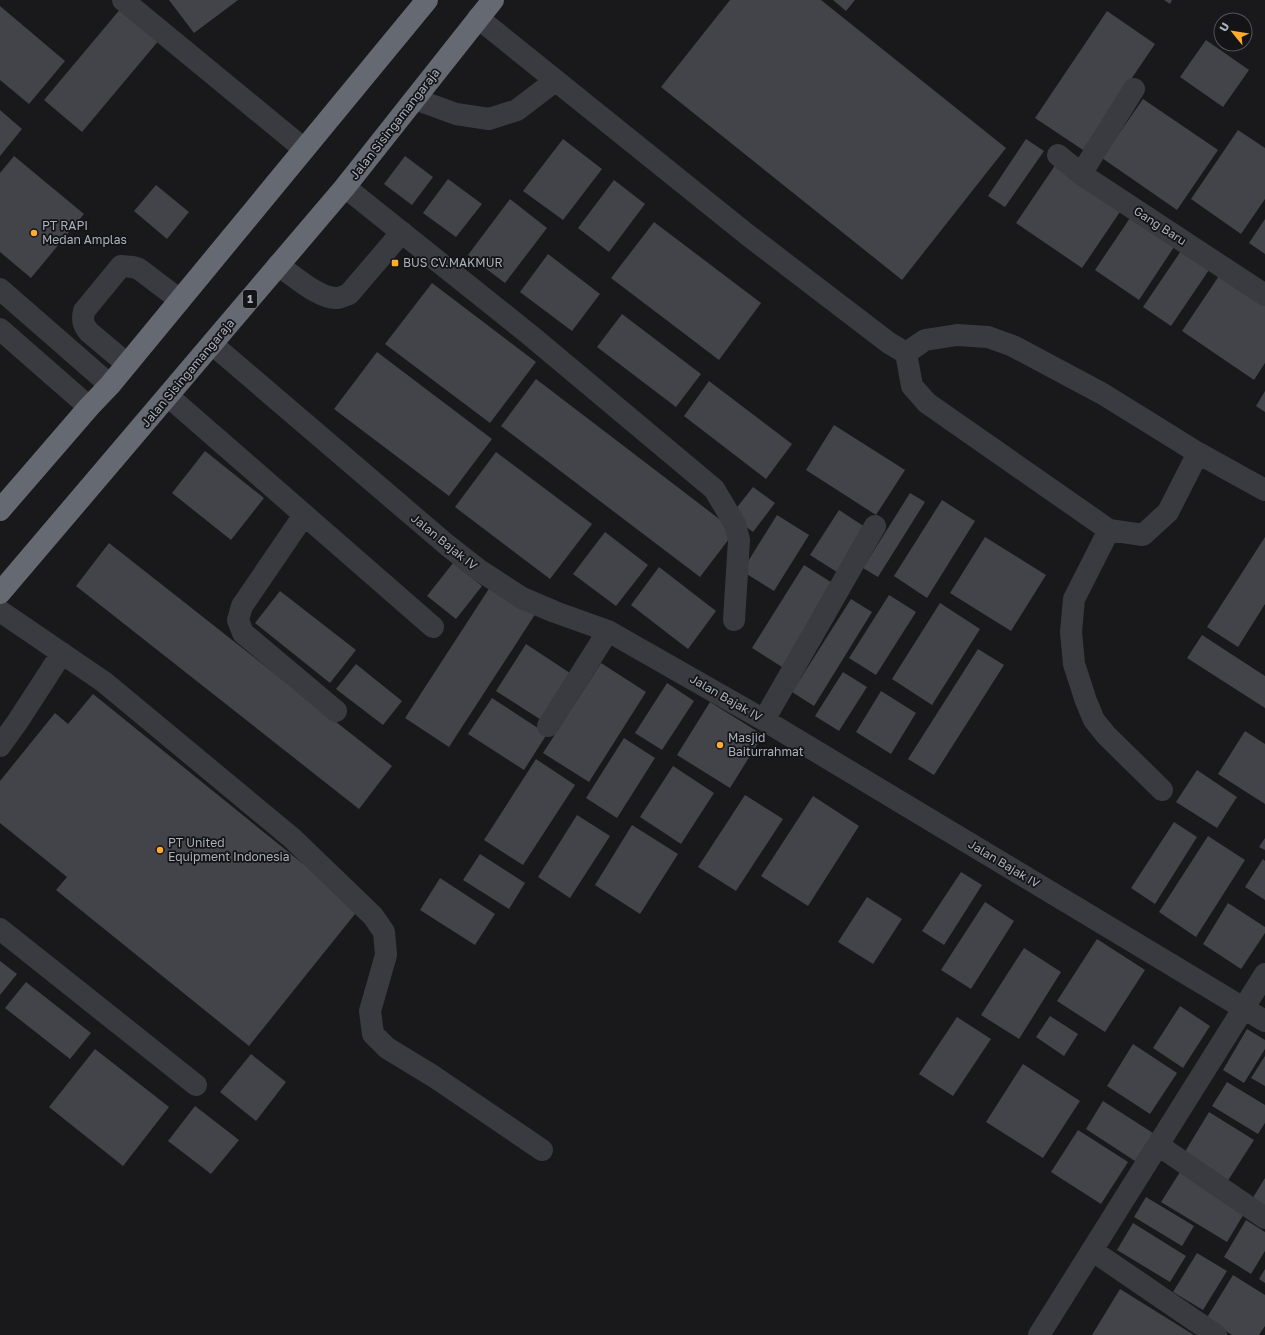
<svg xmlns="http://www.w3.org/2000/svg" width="1265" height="1335" font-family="'Golos Text',sans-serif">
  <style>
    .building { fill: #434449 }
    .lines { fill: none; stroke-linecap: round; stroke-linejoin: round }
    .minor { stroke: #3a3b41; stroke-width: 22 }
    .highway { stroke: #656972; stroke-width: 22 }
    .poi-dot { fill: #ffac2d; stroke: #141417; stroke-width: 1.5 }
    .labels { text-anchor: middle; stroke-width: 3.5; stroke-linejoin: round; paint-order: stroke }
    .shield { fill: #141417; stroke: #7d828a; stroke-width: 1 }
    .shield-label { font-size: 11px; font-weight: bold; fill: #aab1bc }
    .street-label { font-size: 12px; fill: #aab1bc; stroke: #141417 }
    .poi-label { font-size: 12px; fill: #aab1bc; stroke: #141417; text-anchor: start }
  </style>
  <rect width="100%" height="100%" fill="#19191b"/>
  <!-- building -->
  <path class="building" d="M169,0H238L194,33Z
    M730,0H821L1006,148L902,280L661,87Z
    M833,0H855L846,11Z
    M1164,0H1172L1170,4Z
    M0,6L65,61L29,104L0,80Z
    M122,7L160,39L82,132L44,100Z
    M1107,11L1155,44L1083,150L1035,118Z
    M1206,40L1249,70L1223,107L1180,77Z
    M1143,99L1218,150L1177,210L1102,158Z
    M0,110L22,129L0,156Z
    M1238,130L1265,148V199L1241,234L1191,199Z
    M563,139L602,169L563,220L523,191Z
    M1026,139L1044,151L1005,207L988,196Z
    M14,156L84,214L31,278L0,252V173Z
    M405,156L433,177L412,205L384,184Z
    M1058,161L1124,206L1082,268L1016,223Z
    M448,179L482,204L456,237L423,213Z
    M614,180L645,204L609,252L578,228Z
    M156,185L189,212L167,239L134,211Z
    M510,199L547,228L505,283L468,255Z
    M1134,212L1178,241L1139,300L1095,270Z
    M1265,219V254L1249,243Z
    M654,222L761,303L719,360L611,278Z
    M1185,245L1213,264L1171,326L1143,307Z
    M548,254L600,294L572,331L520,292Z
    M1221,273L1265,303V363L1254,380L1182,331Z
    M432,283L536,362L490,423L385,344Z
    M622,314L701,374L676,407L597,347Z
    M377,352L492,439L449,496L334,409Z
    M536,379L735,531L700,577L501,426Z
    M709,381L792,444L766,479L684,416Z
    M1265,391V412L1256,406Z
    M834,425L905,470L876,515L806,470Z
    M205,451L264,498L231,540L172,493Z
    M496,452L592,524L550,579L455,507Z
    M753,487L775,503L753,532L731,515Z
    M910,493L925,502L878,577L863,568Z
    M942,500L975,521L927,598L894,576Z
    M839,510L868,529L840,574L810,555Z
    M777,515L809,535L774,591L742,571Z
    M605,532L648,565L616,606L573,574Z
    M985,537L1046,575L1011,631L950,593Z
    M1265,537V604L1238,647L1207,627Z
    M109,543L392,766L359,809L76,586Z
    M453,563L482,586L456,619L427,596Z
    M804,565L834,584L782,667L752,648Z
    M659,567L716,611L688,649L631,605Z
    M492,584L536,613L449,747L405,718Z
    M280,591L356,650L330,683L255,623Z
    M889,595L916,612L876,675L849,658Z
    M851,599L872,612L814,706L792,692Z
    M940,603L980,629L932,705L892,679Z
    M1202,635L1265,676V708L1187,658Z
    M526,644L576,677L546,723L496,691Z
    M978,649L1004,665L934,775L908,759Z
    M601,663L646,692L589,782L543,753Z
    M356,664L402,701L383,725L336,689Z
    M843,672L867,687L839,731L815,716Z
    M667,683L694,701L662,750L635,733Z
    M881,691L916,713L891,754L856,732Z
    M93,694L359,909L249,1046L56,890L67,877L0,823V781L55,713L68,724Z
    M492,698L547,734L524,770L468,734Z
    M710,702L763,735L730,788L677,755Z
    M1245,731L1265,744V804L1218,774Z
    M624,738L655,758L617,818L586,798Z
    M536,759L575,785L523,865L484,840Z
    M673,766L714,793L681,844L640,817Z
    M1197,770L1237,797L1217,828L1176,802Z
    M745,795L783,819L736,891L698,867Z
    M813,796L859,826L808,906L761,876Z
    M577,815L610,836L570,898L538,877Z
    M1174,822L1197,837L1155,904L1131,888Z
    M632,825L678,854L640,914L595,885Z
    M1208,836L1245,860L1196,937L1159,912Z
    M1265,838V850L1259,847Z
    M480,854L525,883L509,909L463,880Z
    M1263,859L1265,861V900L1245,887Z
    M961,872L982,885L944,945L922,931Z
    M440,878L495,914L475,945L420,910Z
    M867,897L902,919L873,964L838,942Z
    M985,902L1014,921L971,989L941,970Z
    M1228,903L1265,927V933L1241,969L1203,944Z
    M1097,939L1145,970L1105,1032L1057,1001Z
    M1024,948L1061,972L1019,1039L981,1015Z
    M0,961L17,974L0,995Z
    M26,982L91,1033L70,1059L5,1008Z
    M1180,1006L1210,1026L1183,1068L1153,1048Z
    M1050,1016L1078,1034L1064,1056L1036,1037Z
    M957,1017L991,1039L953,1096L919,1074Z
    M1247,1029L1265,1040V1049L1244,1083L1223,1070Z
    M1133,1044L1177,1073L1150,1114L1107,1086Z
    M95,1049L169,1107L123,1166L49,1107Z
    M251,1054L286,1082L256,1121L220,1092Z
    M1265,1056V1086L1251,1078Z
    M1023,1064L1080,1101L1043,1158L986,1122Z
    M1227,1082L1265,1105V1123L1258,1134L1212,1106Z
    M1103,1101L1153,1133L1135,1161L1086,1129Z
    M195,1106L239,1140L211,1174L168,1141Z
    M1209,1112L1254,1140L1227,1182L1183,1155Z
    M1078,1130L1128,1162L1101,1204L1051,1172Z
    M1180,1172L1245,1212L1227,1242L1161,1202Z
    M1265,1178V1214L1249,1204Z
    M1146,1197L1194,1226L1182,1246L1134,1217Z
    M1246,1220L1265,1232V1251L1251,1274L1224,1257Z
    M1133,1223L1186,1256L1170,1282L1117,1250Z
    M1197,1253L1227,1271L1203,1310L1173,1292Z
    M1265,1269V1283L1259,1279Z
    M1233,1275L1265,1295V1326L1259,1335H1232L1206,1319Z
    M1120,1289L1194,1335H1092Z"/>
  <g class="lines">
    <!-- minor -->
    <path class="minor" d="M123,0L304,149
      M478,18L749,236L889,343L906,353L912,386L927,403L1109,530L1143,535L1168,512L1198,453
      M415,99L456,114L489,119L517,110L555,81
      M1058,155L1081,174L1265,295
      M1081,174L1134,89
      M345,187L530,335L714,489L735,524L739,540L734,620
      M278,265C293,275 319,299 337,298C341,298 346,295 349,294L402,232
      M0,289L110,385
      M0,329L89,407
      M212,344L447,545L479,570L522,598L555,612L608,631L764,720L1265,1021
      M906,353L925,340L957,335L988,337L1013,346L1103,394L1198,453L1265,490
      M127,364L89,332C83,325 82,320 84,311L121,266L133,267L139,269L180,300
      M168,396L433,627
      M304,515L242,606L238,620L243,633L336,711
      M1109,530L1074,599L1071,632L1074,664L1086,701L1094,720L1106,735L1162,790
      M0,611L104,682L292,838L373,916L384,932L386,955L370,1011L373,1034L387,1048L433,1076L542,1150
      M764,720L875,526
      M548,726L608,631
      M0,746L18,721L62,653
      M0,929L196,1085
      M1158,1145L1265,1218
      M1093,1251L1216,1335
      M1039,1335L1265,974"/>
    <!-- highway -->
    <path class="highway" d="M0,510L89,407L110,385L427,0
      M0,593L345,187L493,0"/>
  </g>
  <!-- markers -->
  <g class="poi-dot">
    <circle cx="34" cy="233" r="4"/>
    <rect x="391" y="259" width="8" height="8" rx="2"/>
    <circle cx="720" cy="745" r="4"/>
    <circle cx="160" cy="850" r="4"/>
  </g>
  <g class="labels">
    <!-- shield labels -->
    <rect class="shield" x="243" y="290" width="14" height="18" rx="3"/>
    <g class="shield-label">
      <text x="250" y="303">1</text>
    </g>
    <!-- street labels -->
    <g class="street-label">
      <text transform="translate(395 124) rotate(-52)" y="4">Jalan Sisingamangaraja</text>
      <text transform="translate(1160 226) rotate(33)" y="4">Gang Baru</text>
      <text transform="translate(188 373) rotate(-50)" y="4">Jalan Sisingamangaraja</text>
      <text transform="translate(444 542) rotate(39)" y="4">Jalan Bajak IV</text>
      <text transform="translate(726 698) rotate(30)" y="4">Jalan Bajak IV</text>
      <text transform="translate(1004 864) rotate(31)" y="4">Jalan Bajak IV</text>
    </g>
    <!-- poi labels -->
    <g class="poi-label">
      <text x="42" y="230">PT RAPI<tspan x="42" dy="14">Medan Amplas</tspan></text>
      <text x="403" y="267">BUS CV.MAKMUR</text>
      <text x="728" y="742">Masjid<tspan x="728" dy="14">Baiturrahmat</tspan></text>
      <text x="168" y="847">PT United<tspan x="168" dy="14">Equipment Indonesia</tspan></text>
    </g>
  </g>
  <!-- north arrow -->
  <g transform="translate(1233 32) rotate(300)"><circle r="19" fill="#141417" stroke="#505359"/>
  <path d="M0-3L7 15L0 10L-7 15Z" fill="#ffac2d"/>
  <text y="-6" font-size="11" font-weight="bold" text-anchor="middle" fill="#aab1bc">U</text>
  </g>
</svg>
